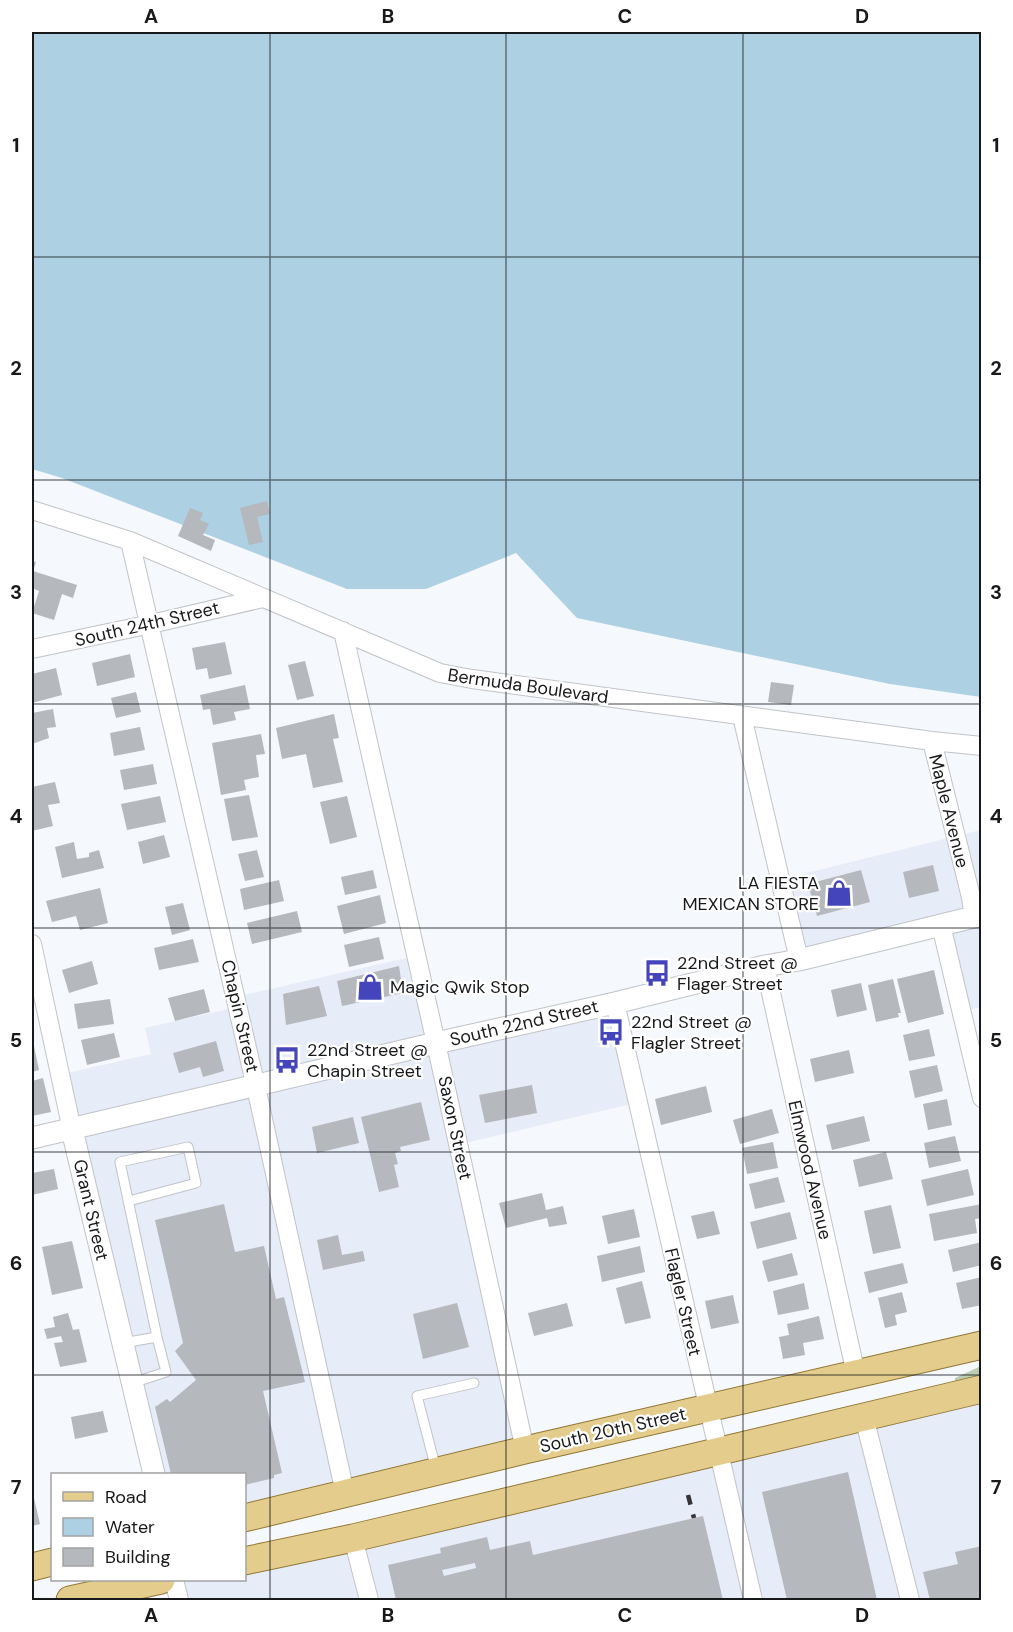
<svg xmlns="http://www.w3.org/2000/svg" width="1013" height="1632" font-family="'DM Sans',sans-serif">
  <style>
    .built { fill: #e6ecf8 }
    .green { fill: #bbcdb2 }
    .water { fill: #add1e3 }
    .building { fill: #b5b8bd; fill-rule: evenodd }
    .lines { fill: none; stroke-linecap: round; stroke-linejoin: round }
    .service-casing { stroke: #c0c3c8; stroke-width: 11 }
    .minor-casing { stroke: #c0c3c8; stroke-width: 20 }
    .tertiary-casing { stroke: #c0c3c8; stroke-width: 23 }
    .primary-casing { stroke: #917734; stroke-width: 29 }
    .service { stroke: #fff; stroke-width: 9 }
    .minor { stroke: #fff; stroke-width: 18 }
    .tertiary { stroke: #fff; stroke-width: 21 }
    .primary { stroke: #e4cc8d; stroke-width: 27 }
    .rail { stroke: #333436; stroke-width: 4.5; stroke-dasharray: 10 10; stroke-linecap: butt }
    .grid { fill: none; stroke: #18191b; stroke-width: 1.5; stroke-opacity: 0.55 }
    .labels { text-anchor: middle; stroke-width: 4.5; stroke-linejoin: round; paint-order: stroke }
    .street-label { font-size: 18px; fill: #18191b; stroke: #fff }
    .poi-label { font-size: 18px; fill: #18191b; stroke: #fff; text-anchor: start }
    .neatline { fill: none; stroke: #18191b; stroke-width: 2 }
    .grid-label { font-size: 20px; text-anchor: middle; font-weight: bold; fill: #18191b }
  </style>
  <rect width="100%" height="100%" fill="#f5f8fd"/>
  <!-- built -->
  <path class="built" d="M981,830V1007L963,1011L942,928L800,962L778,880Z
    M415,956L435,1042L619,1002L640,1102L456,1145L524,1450L245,1519L244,1474H155L71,1130L254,1088L235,997Z
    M233,1008L252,1087L72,1128L59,1075L151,1054L145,1028Z
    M981,1391V1600H182L176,1580H244L245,1563Z"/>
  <!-- green -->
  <path class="green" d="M981,1366V1378L955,1384V1378Z"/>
  <!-- water -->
  <path class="water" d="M32,32H981V697L890,684L577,618L516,553L426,589H347L62,478L32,469Z"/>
  <!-- building -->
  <path class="building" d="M267,501L270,514L257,517L263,542L249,545L240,508Z
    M190,508L203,513L200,520L209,524L203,535L215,540L211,551L178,536Z
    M32,561L36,562L33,571L77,585L73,598L62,594L54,620L32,613L39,591L32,588Z
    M225,642L232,674L209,679L207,668L196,670L192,648Z
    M130,654L135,677L97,686L92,663Z
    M305,661L314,696L297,700L288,665Z
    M56,668L62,695L32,703V674Z
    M771,682L794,685L791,705L768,702Z
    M245,685L250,709L234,712L236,720L213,725L210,709L203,710L200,695Z
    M136,692L141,712L116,718L111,698Z
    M53,709L56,727L47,728L49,738L32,744V713Z
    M334,714L339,738L333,739L343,782L313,788L306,754L282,759L276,728Z
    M140,727L145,750L114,756L110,733Z
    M261,734L265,754L256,755L259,777L244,780L246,790L221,795L212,743Z
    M153,764L157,784L124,790L120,770Z
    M55,782L60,803L48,805L53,826L32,831V787Z
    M249,795L258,837L232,841L224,799Z
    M160,796L166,822L127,830L121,804Z
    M347,796L357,837L330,844L320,802Z
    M164,835L170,857L143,864L138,842Z
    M74,842L77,859L89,857V853L99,850L104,868L62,878L55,847Z
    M257,850L264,877L245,881L238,854Z
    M933,865L939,891L909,898L903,872Z
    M373,870L377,888L345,895L341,877Z
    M861,870L870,902L817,916L808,884Z
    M279,880L284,901L244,910L240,889Z
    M100,888L108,923L80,930L76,916L52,922L46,901Z
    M380,895L386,923L344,934L337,906Z
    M183,903L190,930L172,935L165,907Z
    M297,911L302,932L252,944L247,923Z
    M379,937L384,959L349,967L344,945Z
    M193,939L199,962L159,970L154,948Z
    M92,961L98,984L69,993L62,970Z
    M399,966L403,993L342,1006L337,981Z
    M934,970L944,1014L908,1023L897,979Z
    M893,979L901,1013H898L899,1017L876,1022L868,985Z
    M861,983L867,1010L837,1017L831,990Z
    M319,986L327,1016L286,1025L283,994Z
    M204,989L210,1012L175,1021L168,998Z
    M110,999L114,1024L78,1029L74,1004Z
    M929,1029L935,1056L909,1061L903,1035Z
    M114,1033L120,1057L87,1065L81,1040Z
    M216,1041L224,1071L203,1077L200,1067L179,1073L173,1053Z
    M34,1046L39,1070L32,1072V1047Z
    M849,1050L854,1073L815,1082L810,1059Z
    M937,1065L943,1091L915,1098L909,1071Z
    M43,1078L51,1112L32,1116V1081Z
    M532,1085L537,1113L485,1123L479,1095Z
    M706,1086L712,1112L661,1125L655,1099Z
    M947,1099L952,1125L928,1130L923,1104Z
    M421,1102L430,1140L400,1147L401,1151L395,1153L398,1164L394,1165L399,1187L379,1192L361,1117Z
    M772,1109L779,1133L740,1144L733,1120Z
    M864,1116L870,1141L832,1150L826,1125Z
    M353,1117L359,1143L317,1153L312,1127Z
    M955,1136L961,1161L929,1168L924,1143Z
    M773,1142L778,1168L747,1174L742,1148Z
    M886,1152L893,1179L859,1187L853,1160Z
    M54,1169L58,1189L32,1195V1173Z
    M968,1169L974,1195L927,1206L921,1180Z
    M778,1177L785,1202L755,1209L749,1184Z
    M542,1193L546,1210L563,1206L567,1224L549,1227L547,1218L506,1228L499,1203Z
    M224,1204L235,1252L264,1246L276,1299L284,1297L305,1382L263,1391L282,1473L274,1475V1478L244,1485V1474H171L155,1407L167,1399L170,1402L196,1380L175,1351L183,1343L155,1220Z
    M982,1204V1218L975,1219L977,1233L934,1241L929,1214Z
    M891,1205L901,1248L873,1254L864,1211Z
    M634,1209L640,1237L608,1244L602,1216Z
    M714,1211L720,1234L697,1239L691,1216Z
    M790,1212L797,1239L757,1249L750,1222Z
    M338,1235L342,1255L363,1251L365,1261L323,1270L317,1240Z
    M72,1241L83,1288L52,1295L42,1247Z
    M982,1242V1265L953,1272L948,1250Z
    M640,1246L645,1272L602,1282L597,1256Z
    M792,1253L798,1275L768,1282L762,1261Z
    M903,1263L908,1283L869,1293L864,1272Z
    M982,1277V1305L962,1309L956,1283Z
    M642,1281L651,1318L625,1324L616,1288Z
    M804,1283L809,1309L778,1315L773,1291Z
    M902,1292L907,1312L895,1315L897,1325L885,1328L878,1298Z
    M733,1295L739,1323L711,1329L705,1301Z
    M457,1303L469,1347L423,1359L413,1314Z
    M567,1303L573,1326L534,1336L528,1313Z
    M68,1313L73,1330L79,1329L87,1362L60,1367L54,1343L63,1342L61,1336L47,1339L44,1329L55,1327L53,1317Z
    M819,1316L824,1339L803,1343L805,1355L783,1359L779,1337L789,1335L787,1324Z
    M103,1411L108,1432L75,1439L71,1417Z
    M848,1472L877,1600H787L762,1492Z
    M34,1498L40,1524L32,1526V1499Z
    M703,1516L723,1600H396L388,1565L441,1553L440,1548L487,1537L490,1550L530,1541L533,1555ZM475,1563L476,1568L444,1576L442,1570Z
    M982,1546V1600H930L923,1572L958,1564L955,1552Z"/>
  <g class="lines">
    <defs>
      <path id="service" d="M129,1201L196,1183L188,1147L120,1162L157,1337
        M123,1343L157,1337L166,1372L132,1383
        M436,1469L417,1396L474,1383"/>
      <path id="minor" d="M32,510L130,541L440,673L472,679L932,741L982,746
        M130,541L256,1087L345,1493
        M343,631L436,1043L525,1450
        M32,649L151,624L263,598
        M742,716L799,960
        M932,741L971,897L974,917
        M941,925L982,1098
        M32,944L72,1130
        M765,966L856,1374
        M615,1003L753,1600
        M864,1417L910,1600
        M353,1538L369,1600
        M174,1580L179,1600"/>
      <path id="tertiary" d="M72,1130L154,1474
        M32,1138L436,1043L615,1003L765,966L799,960L982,915"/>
      <path id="primary" d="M244,1518L525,1450L982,1345
        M244,1561L353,1538L982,1389
        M32,1567L52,1562
        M70,1600L161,1580"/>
    </defs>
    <!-- service casing -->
    <use href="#service" class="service-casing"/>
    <!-- minor casing -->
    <use href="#minor" class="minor-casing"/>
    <!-- tertiary casing -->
    <use href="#tertiary" class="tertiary-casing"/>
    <!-- primary casing -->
    <use href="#primary" class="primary-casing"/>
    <!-- service -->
    <use href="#service" class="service"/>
    <!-- minor -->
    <use href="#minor" class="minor"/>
    <!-- tertiary -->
    <use href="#tertiary" class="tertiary"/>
    <!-- primary -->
    <use href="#primary" class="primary"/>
    <!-- rail -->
    <path class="rail" d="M688,1495L694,1518"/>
  </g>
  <!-- grid -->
  <path class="grid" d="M270,32V1600M506,32V1600M743,32V1600M32,257H982M32,480H982M32,704H982M32,928H982M32,1152H982M32,1375H982"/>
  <!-- icons -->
  <defs>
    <symbol id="shop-bare" viewBox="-9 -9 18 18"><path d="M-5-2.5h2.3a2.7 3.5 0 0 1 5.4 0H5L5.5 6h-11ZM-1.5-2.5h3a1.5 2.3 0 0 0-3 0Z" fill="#4445ba" stroke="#fff" stroke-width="2.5" paint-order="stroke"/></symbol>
    <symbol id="bus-bare" viewBox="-9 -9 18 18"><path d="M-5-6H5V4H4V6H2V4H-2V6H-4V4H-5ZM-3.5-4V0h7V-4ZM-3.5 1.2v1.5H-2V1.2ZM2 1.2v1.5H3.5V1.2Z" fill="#4445ba" stroke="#fff" stroke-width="2.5" paint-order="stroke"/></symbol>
  </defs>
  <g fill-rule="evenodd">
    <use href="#shop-bare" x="820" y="874" width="38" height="38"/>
    <use href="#bus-bare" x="638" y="954" width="38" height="38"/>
    <use href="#shop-bare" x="351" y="968" width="38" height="38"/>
    <use href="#bus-bare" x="592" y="1013" width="38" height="38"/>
    <use href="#bus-bare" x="268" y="1041" width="38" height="38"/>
  </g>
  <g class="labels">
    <!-- street labels -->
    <g class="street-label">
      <text transform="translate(147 624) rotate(-13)" y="6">South 24th Street</text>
      <text transform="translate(528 686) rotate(8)" y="6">Bermuda Boulevard</text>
      <text transform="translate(949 811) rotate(76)" y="6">Maple Avenue</text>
      <text transform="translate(240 1016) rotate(77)" y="6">Chapin Street</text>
      <text transform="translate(524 1023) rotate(-13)" y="6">South 22nd Street</text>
      <text transform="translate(455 1128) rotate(78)" y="6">Saxon Street</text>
      <text transform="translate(810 1170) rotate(77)" y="6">Elmwood Avenue</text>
      <text transform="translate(91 1210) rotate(77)" y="6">Grant Street</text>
      <text transform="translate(683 1302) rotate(77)" y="6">Flagler Street</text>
      <text transform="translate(613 1430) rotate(-13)" y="6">South 20th Street</text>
    </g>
    <!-- poi labels -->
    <g class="poi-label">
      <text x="819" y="889" text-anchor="end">LA FIESTA<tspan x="819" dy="21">MEXICAN STORE</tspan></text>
      <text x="677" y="969">22nd Street @<tspan x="677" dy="21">Flager Street</tspan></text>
      <text x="390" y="993">Magic Qwik Stop</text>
      <text x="631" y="1028">22nd Street @<tspan x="631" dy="21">Flagler Street</tspan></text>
      <text x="307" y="1056">22nd Street @<tspan x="307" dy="21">Chapin Street</tspan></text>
    </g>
  </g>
  <!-- border -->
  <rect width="1013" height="1632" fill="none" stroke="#ffffff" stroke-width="66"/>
  <!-- legend -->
  <rect x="51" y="1473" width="195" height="108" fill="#ffffff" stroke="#a3a3a4" stroke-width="1.5"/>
  <rect x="63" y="1492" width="30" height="9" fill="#e4cc8d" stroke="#a3a3a4" stroke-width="1.5"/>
  <text x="105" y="1503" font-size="18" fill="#18191b">Road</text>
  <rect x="63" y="1518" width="30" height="18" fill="#add1e3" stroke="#a3a3a4" stroke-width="1.5"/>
  <text x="105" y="1533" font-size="18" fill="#18191b">Water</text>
  <rect x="63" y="1548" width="30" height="18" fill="#b5b8bd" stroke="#a3a3a4" stroke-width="1.5"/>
  <text x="105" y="1563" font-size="18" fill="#18191b">Building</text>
  <rect x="33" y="33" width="947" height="1566" class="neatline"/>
  <g class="grid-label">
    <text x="151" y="23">A</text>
    <text x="388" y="23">B</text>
    <text x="625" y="23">C</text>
    <text x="862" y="23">D</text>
    <text x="16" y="152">1</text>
    <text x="996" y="152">1</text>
    <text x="16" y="375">2</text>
    <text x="996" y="375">2</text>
    <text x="16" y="599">3</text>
    <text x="996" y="599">3</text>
    <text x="16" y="823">4</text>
    <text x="996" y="823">4</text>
    <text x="16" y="1047">5</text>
    <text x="996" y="1047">5</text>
    <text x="16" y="1270">6</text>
    <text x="996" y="1270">6</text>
    <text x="16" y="1494">7</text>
    <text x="996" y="1494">7</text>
    <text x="151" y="1622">A</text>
    <text x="388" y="1622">B</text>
    <text x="625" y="1622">C</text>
    <text x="862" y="1622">D</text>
  </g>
</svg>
